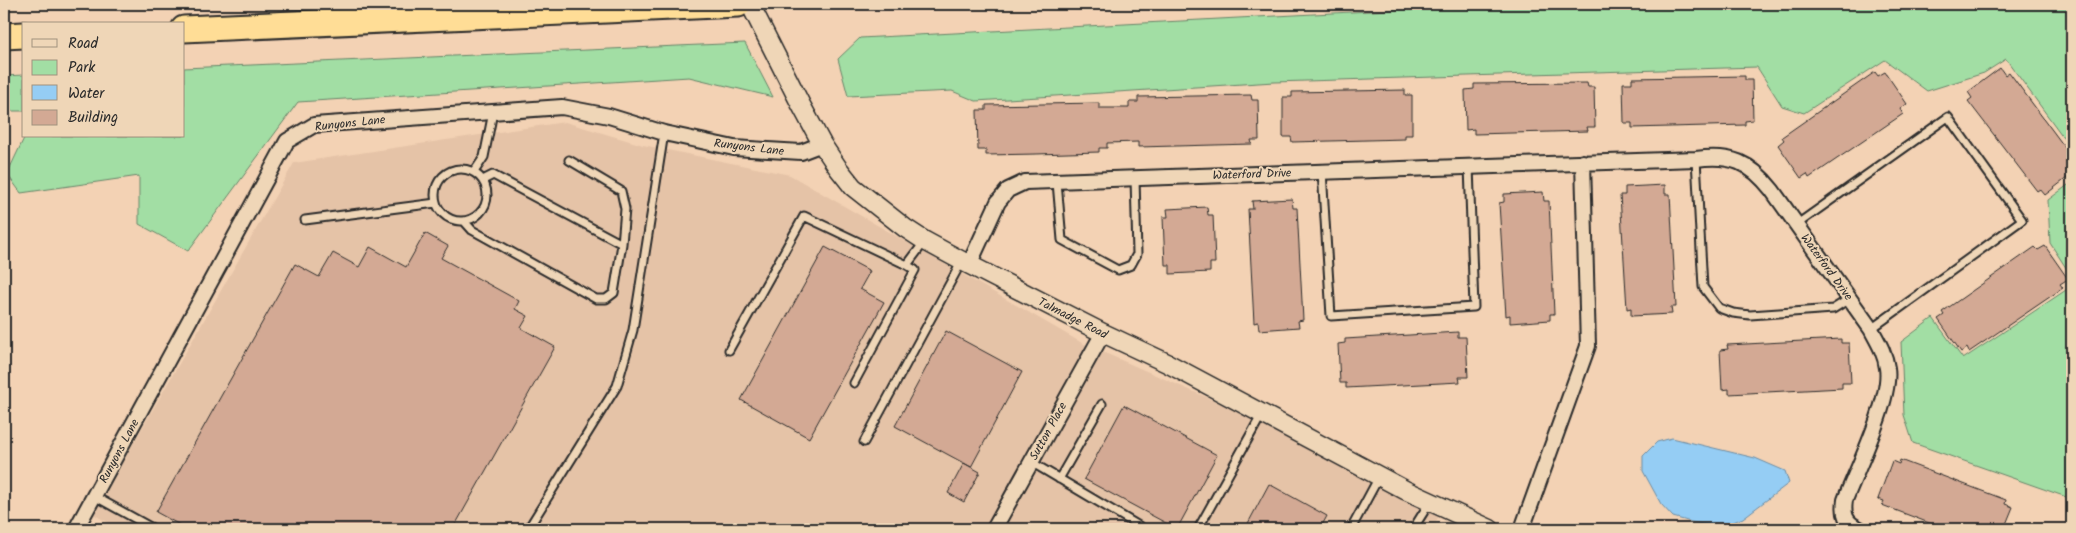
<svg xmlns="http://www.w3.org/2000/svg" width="2076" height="533" font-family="Kalam,sans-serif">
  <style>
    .built { fill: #e5c3a7 }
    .green { fill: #a2dea4; stroke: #668468 }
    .water { fill: #95cdf4; stroke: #6b8ca4 }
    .building { fill: #d3a994; stroke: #2b2b2b }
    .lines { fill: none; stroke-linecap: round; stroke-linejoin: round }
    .service-casing { stroke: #2b2b2b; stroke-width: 11 }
    .minor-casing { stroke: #2b2b2b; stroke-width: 18 }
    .tertiary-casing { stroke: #2b2b2b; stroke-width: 21 }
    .motorway-casing { stroke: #2b2b2b; stroke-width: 29 }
    .service { stroke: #efd6b7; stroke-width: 7 }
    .minor { stroke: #efd6b7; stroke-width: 14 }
    .tertiary { stroke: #efd6b7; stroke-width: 18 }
    .motorway { stroke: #ffdd96; stroke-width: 25 }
    .labels { text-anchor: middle; stroke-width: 4; stroke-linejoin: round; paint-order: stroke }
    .street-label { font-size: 12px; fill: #2b2b2b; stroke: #efd6b7 }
  </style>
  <rect width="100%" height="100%" fill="#f3d2b4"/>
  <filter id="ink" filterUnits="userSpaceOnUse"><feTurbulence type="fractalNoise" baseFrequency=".02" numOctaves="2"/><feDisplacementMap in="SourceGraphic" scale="10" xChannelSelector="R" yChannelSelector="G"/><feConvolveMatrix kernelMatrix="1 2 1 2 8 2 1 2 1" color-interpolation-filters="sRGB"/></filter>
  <g filter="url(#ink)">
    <!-- built -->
    <path class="built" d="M565,122L643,145L790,175L1082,343L1446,502L1432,529H120L93,514L294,163Z"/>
    <!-- green -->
    <path class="green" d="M1503,4H2072V149L2006,59L1984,73L1927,91L1885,60L1804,113L1782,106L1757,67L1274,82L976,101L952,91L848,96L838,59L860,38Z
      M745,43L773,97L689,77L298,102L188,251L139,224V176L21,193L7,174L25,136H184V68Z
      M24,75V111H4V76Z
      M2072,182V277L2050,243L2048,200Z
      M2072,286V499L1913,443L1904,415L1901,342L1933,318L1963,359Z"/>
    <!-- water -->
    <path class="water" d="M1672,438L1755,458L1785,471L1789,483L1743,518L1721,527L1691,522L1673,517L1661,504L1643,471V456L1657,442Z"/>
    <!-- building -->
    <path class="building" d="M2000,68L2005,75L2009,72L2072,157V174L2045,195L2040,189L2037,191L1968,101L1972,98L1968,92Z
      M1875,72L1878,76L1885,72L1907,104L1900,109L1903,114L1809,178L1807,174L1801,178L1778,145L1784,140L1782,137Z
      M1745,76V80H1752L1753,120L1745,121V125L1632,128V123H1624L1623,83H1632V78Z
      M1587,83L1588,87H1594L1595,127H1587L1588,131L1474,134V129L1466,130L1465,90L1474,89V84Z
      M1405,90V95H1412V135H1405V139L1292,142L1291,137H1283V97H1292V92Z
      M1251,95L1252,100H1258L1259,140H1251L1252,144L1138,147V142L1107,143V148H1099V152L1036,154L986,155V150H978L977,110H986V105L1099,103V108H1129V102H1138V97Z
      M1665,185V194H1670L1676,307H1671L1672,314L1631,316V308L1627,309L1620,195H1625V187Z
      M1543,192L1544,201H1549L1554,314H1550V320L1510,323V315L1506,316L1499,203L1504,202V194Z
      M1292,199L1293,208H1297L1303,320L1298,321L1299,327L1259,330L1258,322L1254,323L1248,209H1253L1252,201Z
      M1207,207L1208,215H1213L1215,263H1210V272L1170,274V265H1165L1163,217H1168L1167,209Z
      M425,233L448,246L441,258L519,301L515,309L528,316L521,328L555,347L453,529H187L156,512L295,264L319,277L333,253L359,267L370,247L406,267Z
      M2045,246L2068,279L2060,284L2063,288L1969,352L1967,348L1961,352L1938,319L1944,315L1942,312L2035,247L2038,250Z
      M825,247L870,271L860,289L884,302L809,438L741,400Z
      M946,331L1022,372L971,467L895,426Z
      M1458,332V337H1466L1468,377H1459L1460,382L1346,388V383H1340L1338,344L1345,343V339Z
      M1841,339V343H1849L1851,383H1842V388L1729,394V389L1722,390L1720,350L1728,349L1727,345Z
      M1124,405L1217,455L1177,529L1084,479Z
      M1900,460L2006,500L2005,504L2013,507L2004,529H1945L1882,505L1884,501L1878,499L1892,461L1899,464Z
      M964,463L980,472L964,502L948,493Z
      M1269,484L1327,516L1320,529H1245Z"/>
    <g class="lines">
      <defs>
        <path id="service" d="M1696,159L1703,287L1719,308L1733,313L1750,315L1833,309L1849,299
          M569,160L621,191L625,209L622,244
          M435 195a26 26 0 1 1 52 0a26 26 0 1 1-52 0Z
          M1322,171L1331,316L1474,307L1469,166
          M474,172L484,157L493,112
          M1057,182L1062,240L1118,270L1131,265L1137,254L1135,178
          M305,220L436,203
          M464,221L472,230L596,299H606L614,293L622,244L493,175L483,180
          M1796,225L1948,117L2022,220L1871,329
          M729,350L804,216L907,265L925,241
          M854,383L915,270L907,265
          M864,442L962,261
          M1031,462L1144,529
          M1059,479L1102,404
          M94,496L154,529
          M528,529L617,386L633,330L664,133
          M1198,529L1262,414
          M1351,529L1379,477
          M1413,529L1430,502"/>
        <path id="minor" d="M969,265L998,202L1008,190L1025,182L1696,159C1731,154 1750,162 1772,190L1871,329C1878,342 1885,353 1887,368C1892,398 1857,469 1845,500C1843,514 1845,523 1860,529
          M76,529L287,141L314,125L562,107L609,116L664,133L734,148L801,152L822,144
          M994,529L1103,333
          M1522,529L1588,346L1583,162"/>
        <path id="tertiary" d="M750,4L801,105L822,144L838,168L853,187L905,228L925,241L962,261L1103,333L1167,363L1405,490L1490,529"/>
        <path id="motorway" d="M184,29L738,4
          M4,36L24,35"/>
      </defs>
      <!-- service casing -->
      <use href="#service" class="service-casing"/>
      <!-- minor casing -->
      <use href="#minor" class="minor-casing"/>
      <!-- tertiary casing -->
      <use href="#tertiary" class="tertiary-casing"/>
      <!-- motorway casing -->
      <use href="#motorway" class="motorway-casing"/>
      <!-- service -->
      <use href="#service" class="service"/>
      <!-- minor -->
      <use href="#minor" class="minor"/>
      <!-- tertiary -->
      <use href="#tertiary" class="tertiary"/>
      <!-- motorway -->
      <use href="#motorway" class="motorway"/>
    </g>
  </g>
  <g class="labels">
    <!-- street labels -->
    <g class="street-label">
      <text transform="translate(350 123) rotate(-6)" y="4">Runyons Lane</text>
      <text transform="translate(749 147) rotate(7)" y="4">Runyons Lane</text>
      <text transform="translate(1252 174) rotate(-2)" y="4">Waterford Drive</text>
      <text transform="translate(1827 267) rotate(54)" y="4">Waterford Drive</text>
      <text transform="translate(1073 318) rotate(27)" y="4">Talmadge Road</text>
      <text transform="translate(1048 431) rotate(-61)" y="4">Sutton Place</text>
      <text transform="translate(119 451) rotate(-62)" y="4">Runyons Lane</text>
    </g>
  </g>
  <!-- margin -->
  <rect width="2076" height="533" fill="none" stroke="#efd6b7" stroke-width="20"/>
  <rect x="10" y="10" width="2056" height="513" fill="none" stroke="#2b2b2b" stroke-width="2" filter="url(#ink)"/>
  <!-- legend -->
  <rect x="22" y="22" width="162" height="115" fill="#efd6b7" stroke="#a1927f"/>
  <rect x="32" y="39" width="25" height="8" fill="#efd6b7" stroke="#a1927f"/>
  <text x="68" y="48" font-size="15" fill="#2b2b2b">Road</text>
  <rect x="32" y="60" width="25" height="15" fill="#a2dea4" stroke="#a1927f"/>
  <text x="68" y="72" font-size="15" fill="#2b2b2b">Park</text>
  <rect x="32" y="85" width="25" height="15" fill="#95cdf4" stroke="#a1927f"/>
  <text x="68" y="98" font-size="15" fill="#2b2b2b">Water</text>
  <rect x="32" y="110" width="25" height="15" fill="#d3a994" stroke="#a1927f"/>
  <text x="68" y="122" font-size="15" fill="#2b2b2b">Building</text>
</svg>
